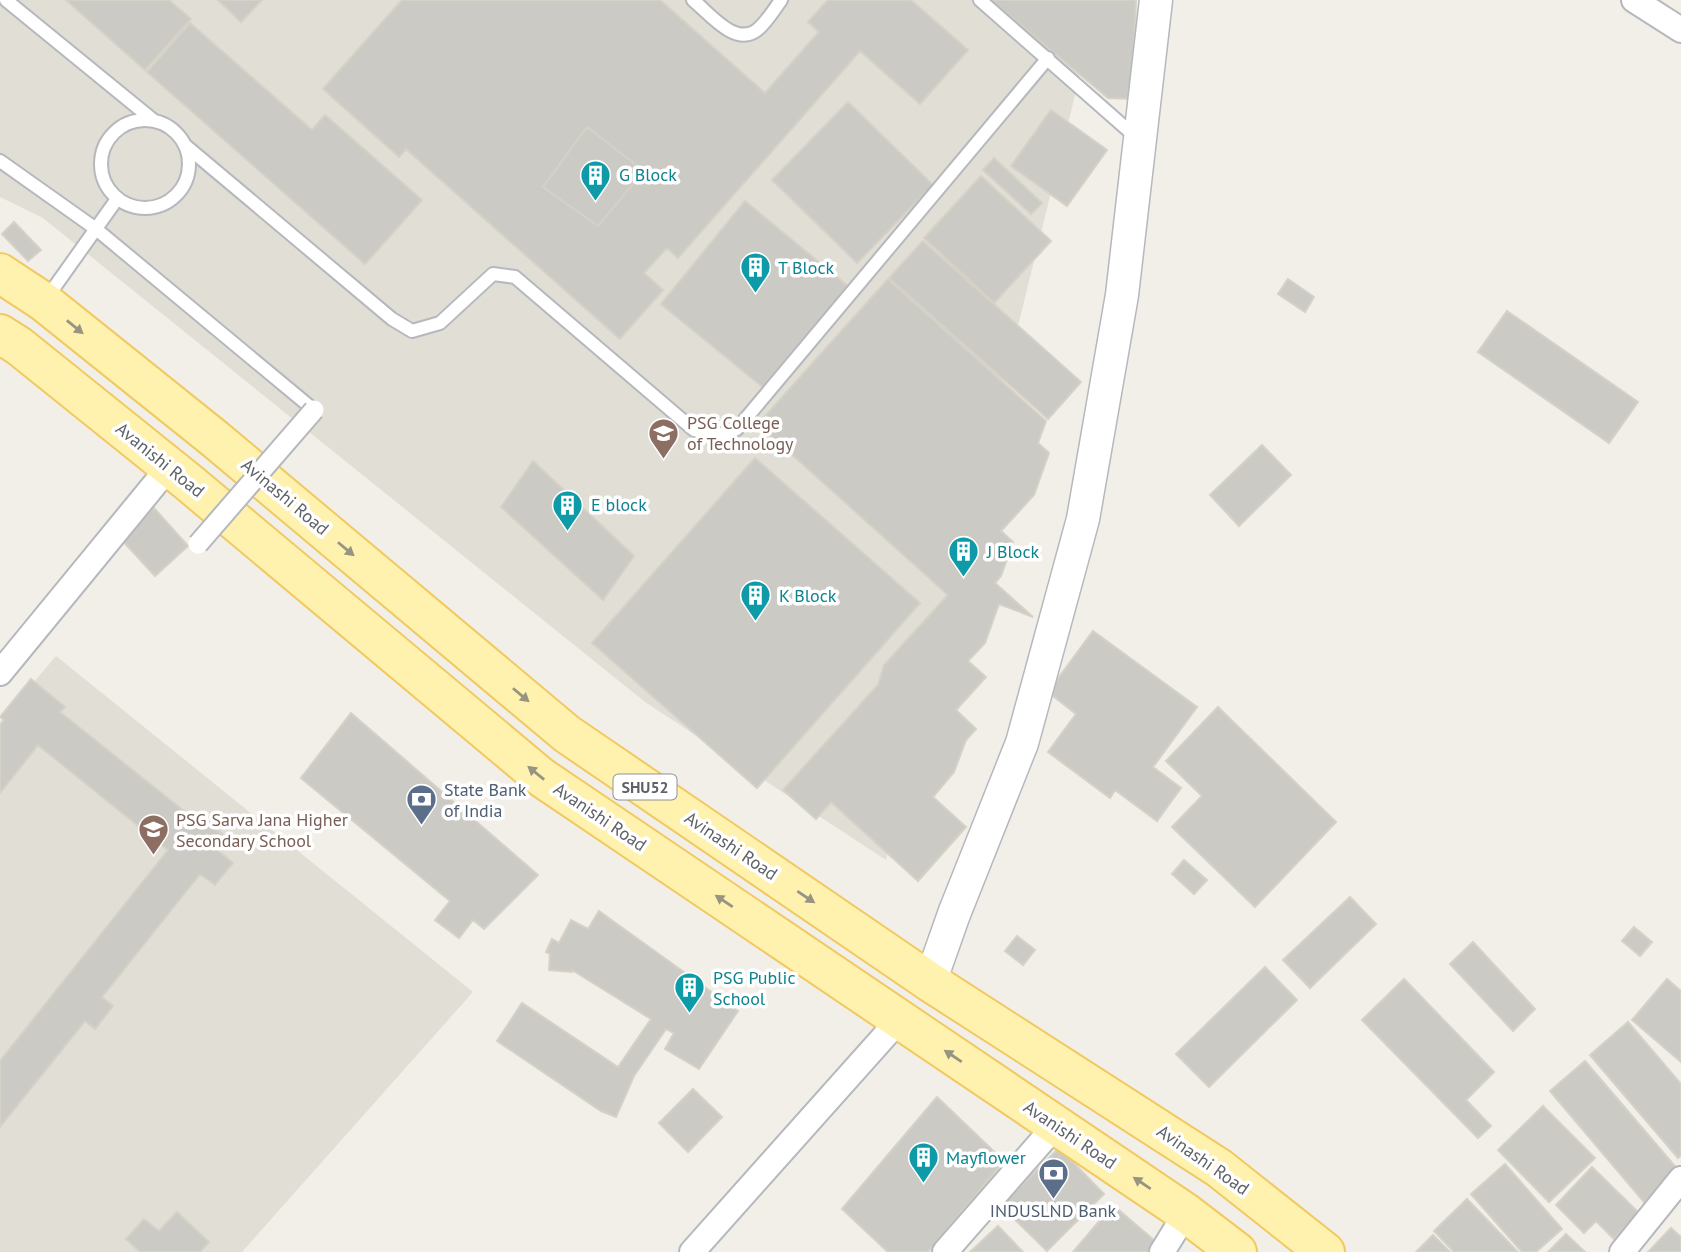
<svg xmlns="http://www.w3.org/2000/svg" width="1681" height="1252" font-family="'PT Sans',sans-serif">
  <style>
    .education { fill: #e1ded6 }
    .building { fill: #cccac5; stroke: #d6d1c6; stroke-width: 2 }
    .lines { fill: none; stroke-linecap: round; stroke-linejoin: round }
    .service-casing { stroke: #b5b8bc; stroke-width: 16 }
    .minor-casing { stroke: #b5b8bc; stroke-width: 28 }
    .tertiary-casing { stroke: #b5b8bc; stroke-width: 35 }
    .primary-casing { stroke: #f2c960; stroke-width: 42 }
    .service { stroke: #fff; stroke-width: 12 }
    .minor { stroke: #fff; stroke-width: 24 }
    .tertiary { stroke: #fff; stroke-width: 32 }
    .primary { stroke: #fff2af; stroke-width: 38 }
    .pedestrian-bridge-casing { stroke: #b5b8bc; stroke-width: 23; stroke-linecap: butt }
    .pedestrian-bridge { stroke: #fff; stroke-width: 19 }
    .oneway { fill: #979581 }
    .labels { text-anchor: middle; stroke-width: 7; stroke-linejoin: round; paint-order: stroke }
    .shield { fill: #fff; stroke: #8f9295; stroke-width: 2 }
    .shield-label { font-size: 16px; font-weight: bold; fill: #5f6368 }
    .culture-label { font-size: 18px; fill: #0d838f; stroke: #fff; text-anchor: start }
    .education-label { font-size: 18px; fill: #785e54; stroke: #fff; text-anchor: start }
    .street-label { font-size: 18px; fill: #5f6368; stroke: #fff }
    .service-label { font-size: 18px; fill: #4e5e75; stroke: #fff; text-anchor: start }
  </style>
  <rect width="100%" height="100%" fill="#f1efe8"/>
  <!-- education -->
  <path class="education" d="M0,0H1080L1079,79L886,860L645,702L43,218L0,197Z
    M56,656L473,992L242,1252H0V722Z"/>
  <!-- building -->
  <path class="building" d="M66,0H169L191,19L145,70Z
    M218,0H262L241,22Z
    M402,0H660L765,93L819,32L808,22L828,0H911L968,50L920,104L860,51L678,258L667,248L644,273L663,290L620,339L406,149L399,157L323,89Z
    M991,0H1136L1132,99L1108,98Z
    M190,23L312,130L325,115L422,200L365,264L147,72Z
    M848,102L933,185L857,263L772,180Z
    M1051,110L1107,150L1067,206L1011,166Z
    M587,127L644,171L598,226L543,187Z
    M994,158L1042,203L1031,214L983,170Z
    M981,176L1051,241L994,303L924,238Z
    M745,201L849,287L765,389L661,304Z
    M14,222L41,250L28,261L2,234Z
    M923,241L1081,382L1048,419L889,278Z
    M888,279L1046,421L1038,443L1049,453L1034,495L1001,531L1013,542L1001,576L995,583L1033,617L999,604L985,643L968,661L986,677L956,710L976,729L966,740L954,772L933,797L966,827L918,881L831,802L816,819L783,790L878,685L884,665L948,595L758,424Z
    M1288,279L1314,297L1305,312L1278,294Z
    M1507,311L1638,402L1609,443L1478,352Z
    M1262,445L1291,475L1239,526L1210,495Z
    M755,458L920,603L757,788L592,643Z
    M533,461L634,556L603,600L501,507Z
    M154,508L188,546L155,576L120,538Z
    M1093,631L1197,707L1153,767L1181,788L1157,821L1115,790L1110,798L1048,752L1076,714L1048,692Z
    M31,679L65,707L60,712L194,819L197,814L227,838L217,850L233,863L215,885L200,874L102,997L113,1006L95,1029L85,1021L0,1127V1061L168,850L38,745L0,793V726L4,720L0,717Z
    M1218,707L1336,822L1255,907L1172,827L1202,796L1166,761Z
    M351,713L538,875L484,929L473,920L459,938L435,920L450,901L301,778Z
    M1184,860L1207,880L1194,894L1172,874Z
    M1350,897L1376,924L1310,988L1283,960Z
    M599,911L738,1011L699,1069L665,1049L674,1033L666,1029L634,1076L616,1117L601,1111L497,1041L522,1003L618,1067L651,1019L572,970V972L549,970L550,954L546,952L552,939L559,943L571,920L588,929Z
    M1634,927L1652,942L1640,956L1622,941Z
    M1017,936L1035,950L1023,965L1005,951Z
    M1473,942L1535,1009L1513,1031L1450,964Z
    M1265,967L1297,1000L1209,1087L1176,1054Z
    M1404,979L1494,1072L1466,1100L1491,1126L1478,1138L1362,1020Z
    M1667,979L1681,991V1062L1632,1020Z
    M1628,1022L1681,1084V1155L1678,1158L1590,1055Z
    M1585,1061L1679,1171L1644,1202L1550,1091Z
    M693,1089L722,1117L688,1152L659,1123Z
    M937,1097L1004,1161L928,1252H888L842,1209Z
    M1543,1106L1595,1158L1549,1202L1498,1150Z
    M1059,1148L1104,1194L1047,1251L1001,1206Z
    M1505,1164L1562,1229L1536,1252H1522L1471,1194Z
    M1592,1167L1639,1213L1614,1239L1596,1221L1584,1233L1556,1205Z
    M1467,1199L1518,1252H1454L1434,1231Z
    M1113,1205L1156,1242L1148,1252H1073Z
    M177,1212L209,1242L200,1252H140L126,1239L144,1219L159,1231Z
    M998,1226L1023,1252H970Z
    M1671,1228L1681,1237V1252H1648Z
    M1566,1234L1585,1252H1548Z
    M1433,1235L1450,1252H1416Z"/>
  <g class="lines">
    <defs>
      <path id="service" d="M6,0L153,120
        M693,0C709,13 735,47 757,30C766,23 774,10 781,0
        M980,0L1137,138
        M101 164a44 44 0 1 1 88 0a44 44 0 1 1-88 0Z
        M186,146L392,319L412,331L440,323L493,274L515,277L694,430L716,436L737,429L1048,58
        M0,161L96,229L314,410
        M46,299L117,199"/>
      <path id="minor" d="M1634,0L1681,30
        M0,673L169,467
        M692,1252L899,1020
        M945,1252L1056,1125
        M1162,1252L1186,1213
        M1622,1252L1681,1179"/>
      <path id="tertiary" d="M930,982L954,914L1022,743L1083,519L1122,295L1156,0"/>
      <path id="primary" d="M0,273L44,302L215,439L567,734L930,982L1219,1168L1325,1252
        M0,334L19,346L187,481L541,777L1186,1213L1237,1252"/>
    </defs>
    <!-- service casing -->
    <use href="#service" class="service-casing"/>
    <!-- minor casing -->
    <use href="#minor" class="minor-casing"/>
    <!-- tertiary casing -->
    <use href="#tertiary" class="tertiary-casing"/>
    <!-- primary casing -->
    <use href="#primary" class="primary-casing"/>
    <!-- service -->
    <use href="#service" class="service"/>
    <!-- minor -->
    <use href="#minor" class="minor"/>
    <!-- tertiary -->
    <use href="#tertiary" class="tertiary"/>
    <!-- primary -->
    <use href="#primary" class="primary"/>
    <defs>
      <path id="pedestrian-bridge" d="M198,544L314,410"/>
    </defs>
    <!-- pedestrian-bridge casing -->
    <use href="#pedestrian-bridge" class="pedestrian-bridge-casing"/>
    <!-- pedestrian-bridge -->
    <use href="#pedestrian-bridge" class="pedestrian-bridge"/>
  </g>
  <!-- one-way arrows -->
  <defs><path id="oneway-solid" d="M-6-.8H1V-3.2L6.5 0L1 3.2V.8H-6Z" transform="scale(1.75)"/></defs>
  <g class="oneway">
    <use href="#oneway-solid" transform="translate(75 327) rotate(39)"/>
    <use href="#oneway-solid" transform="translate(346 549) rotate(40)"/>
    <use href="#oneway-solid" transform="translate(521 695) rotate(40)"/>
    <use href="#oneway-solid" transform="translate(536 773) rotate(-141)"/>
    <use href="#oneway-solid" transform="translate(806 897) rotate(34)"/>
    <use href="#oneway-solid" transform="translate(724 901) rotate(-146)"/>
    <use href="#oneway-solid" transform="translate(953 1056) rotate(-146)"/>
    <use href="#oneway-solid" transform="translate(1142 1183) rotate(-146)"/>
  </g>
  <!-- icons -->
  <defs>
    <symbol id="building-pin" viewBox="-11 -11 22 30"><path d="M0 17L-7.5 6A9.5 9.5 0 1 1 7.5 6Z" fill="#0f9aa8" stroke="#fff"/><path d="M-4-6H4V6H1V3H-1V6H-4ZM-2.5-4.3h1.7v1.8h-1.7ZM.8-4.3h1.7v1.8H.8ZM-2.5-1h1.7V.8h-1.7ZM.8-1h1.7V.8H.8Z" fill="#fff"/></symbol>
    <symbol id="university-pin" viewBox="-11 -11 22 30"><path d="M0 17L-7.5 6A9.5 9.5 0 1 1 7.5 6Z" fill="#8d6e63" stroke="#fff"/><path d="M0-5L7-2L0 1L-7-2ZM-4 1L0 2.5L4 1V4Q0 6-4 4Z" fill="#fff"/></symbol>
    <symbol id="bank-pin" viewBox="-11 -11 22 30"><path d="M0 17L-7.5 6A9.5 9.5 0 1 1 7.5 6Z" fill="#5c6f8a" stroke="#fff"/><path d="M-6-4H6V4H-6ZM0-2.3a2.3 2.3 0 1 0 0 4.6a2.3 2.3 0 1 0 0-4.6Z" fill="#fff"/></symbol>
    <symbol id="school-pin" viewBox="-11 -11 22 30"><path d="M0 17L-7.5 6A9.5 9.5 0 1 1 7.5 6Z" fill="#8d6e63" stroke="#fff"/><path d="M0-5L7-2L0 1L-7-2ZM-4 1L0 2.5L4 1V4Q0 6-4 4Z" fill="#fff"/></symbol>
  </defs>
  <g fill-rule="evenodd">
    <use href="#building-pin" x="578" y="158" width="35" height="47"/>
    <use href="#building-pin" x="738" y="250" width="35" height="47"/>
    <use href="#university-pin" x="646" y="416" width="35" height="47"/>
    <use href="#building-pin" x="550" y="488" width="35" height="47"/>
    <use href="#building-pin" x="946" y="534" width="35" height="47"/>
    <use href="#building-pin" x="738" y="578" width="35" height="47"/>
    <use href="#bank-pin" x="404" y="782" width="35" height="47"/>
    <use href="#school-pin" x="136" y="812" width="35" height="47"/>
    <use href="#building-pin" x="672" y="970" width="35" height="47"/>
    <use href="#building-pin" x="906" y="1140" width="35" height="47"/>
    <use href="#bank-pin" x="1036" y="1156" width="35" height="47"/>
  </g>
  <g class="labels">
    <!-- shield labels -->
    <rect class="shield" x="613.5" y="774.5" width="63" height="25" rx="5"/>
    <g class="shield-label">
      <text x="645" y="793">SHU52</text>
    </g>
    <!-- culture labels -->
    <g class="culture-label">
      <text x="619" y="181">G Block</text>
      <text x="778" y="274">T Block</text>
      <text x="591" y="511">E block</text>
      <text x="987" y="558">J Block</text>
      <text x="779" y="602">K Block</text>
      <text x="713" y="984">PSG Public<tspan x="713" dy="21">School</tspan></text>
      <text x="946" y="1164">Mayflower</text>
    </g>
    <!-- education labels -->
    <g class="education-label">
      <text x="687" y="429">PSG College<tspan x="687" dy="21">of Technology</tspan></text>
      <text x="176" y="826">PSG Sarva Jana Higher<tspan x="176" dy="21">Secondary School</tspan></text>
    </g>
    <!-- street labels -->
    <g class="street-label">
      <text transform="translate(160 460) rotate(39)" y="6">Avanishi Road</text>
      <text transform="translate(285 497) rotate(40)" y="6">Avinashi Road</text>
      <text transform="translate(600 817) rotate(34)" y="6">Avanishi Road</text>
      <text transform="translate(731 846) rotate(34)" y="6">Avinashi Road</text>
      <text transform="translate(1070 1135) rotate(34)" y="6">Avanishi Road</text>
      <text transform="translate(1203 1160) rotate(35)" y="6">Avinashi Road</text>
    </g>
    <!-- service labels -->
    <g class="service-label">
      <text x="444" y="796">State Bank<tspan x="444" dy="21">of India</tspan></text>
      <text x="1053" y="1217" text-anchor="middle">INDUSLND Bank</text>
    </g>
  </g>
</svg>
